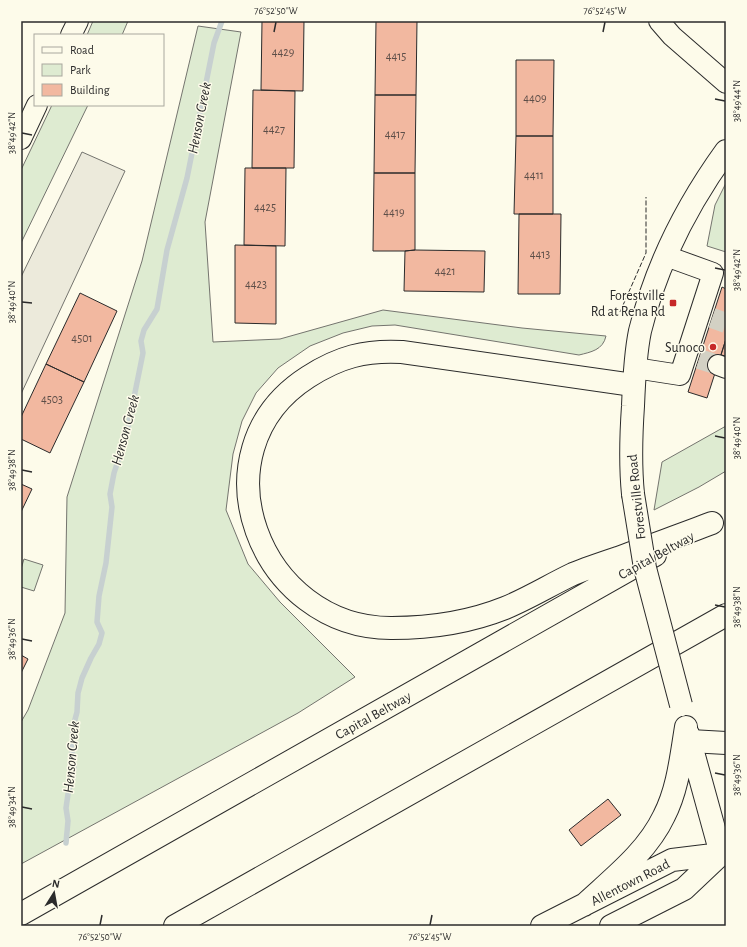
<svg xmlns="http://www.w3.org/2000/svg" width="747" height="947" font-family="'Alegreya Sans',sans-serif">
  <style>
    .green { fill: #deebd1; stroke: #74746e }
    .parking { fill: #eceadb; stroke: #74746e }
    .lines { fill: none; stroke-linecap: round; stroke-linejoin: round }
    .stream { stroke: #c7d0d0; stroke-width: 5.5 }
    .building { fill: #f2b8a0; stroke: #2b2b2b }
    .minor-tunnel { stroke: #d3d1c4; stroke-width: 20; stroke-dasharray: 20 10; stroke-linecap: butt }
    .minor-casing { stroke: #2b2b2b; stroke-width: 22 }
    .major-casing { stroke: #2b2b2b; stroke-width: 24 }
    .highway-casing { stroke: #2b2b2b; stroke-width: 24 }
    .minor { stroke: #fdfbea; stroke-width: 20 }
    .major { stroke: #fdfbea; stroke-width: 22 }
    .highway { stroke: #fdfbea; stroke-width: 22 }
    .major-bridge-casing { stroke: #2b2b2b; stroke-width: 24; stroke-linecap: butt }
    .major-bridge { stroke: #fdfbea; stroke-width: 22 }
    .fence { stroke: #2b2b2b; stroke-width: 1; stroke-dasharray: 5 2; stroke-linecap: butt }
    .ticks { fill: none; stroke: #2b2b2b; stroke-width: 1.5 }
    .poi-dot { fill: #c62828; stroke: #fdfbea; stroke-width: 1.5 }
    .labels { text-anchor: middle; stroke-width: 3; stroke-linejoin: round; paint-order: stroke }
    .number-label { font-size: 12px; fill: #5d4e48 }
    .poi-label { font-size: 14px; fill: #2b2b2b; stroke: #fdfbea; text-anchor: end }
    .street-label { font-size: 14px; fill: #2b2b2b; stroke: #fdfbea }
    .water-label { font-size: 15px; font-style: italic; fill: #2b2b2b; stroke: #fdfbea }
    .neatline { fill: none; stroke: #2b2b2b; stroke-width: 1.5 }
    .ticks-label { font-size: 10px; text-anchor: middle; fill: #2b2b2b }
  </style>
  <rect width="100%" height="100%" fill="#fdfbea"/>
  <!-- green -->
  <path class="green" d="M93,21H128L122,35H87Z
    M198,26L241,32L205,222L213,342L280,339L383,310L522,328L606,336C603,350 591,352 579,355L395,325L372,326L343,333L310,346L278,368L256,393L242,421L233,454L226,510L248,564L280,602L355,677L298,713L21,864V722L28,710L65,613L67,497L142,261Z
    M52,105H88L21,243V170Z
    M726,183V252L707,246L715,205Z
    M726,426V471L699,487L654,510L662,462Z
    M24,559L43,565L34,591L21,587V569Z"/>
  <!-- parking -->
  <path class="parking" d="M82,152L125,171L21,394V277Z"/>
  <g class="lines">
    <!-- stream -->
    <path class="stream" d="M66,843L68,821L66,808L68,794L73,776L74,765L72,755L73,727L77,712L78,693L82,678L91,658L99,644L102,633L97,622L99,596L106,563L112,507L110,494L114,473L126,437L143,353L141,341L144,330L157,309L167,250L187,178L214,43L222,21"/>
  </g>
  <!-- building -->
  <path class="building" d="M262,21H304L303,91L261,90Z
    M376,21H417L416,95H375Z
    M516,60H554L553,136H516Z
    M253,90L295,91L294,168H252Z
    M375,95H416L415,173H374Z
    M516,136H553V214H514Z
    M245,168H286L285,246L244,245Z
    M374,173H415V250L405,251H373Z
    M519,214H561L560,294H518Z
    M235,245L276,246V324L235,323Z
    M415,250L485,251L484,292L404,291L405,251Z
    M722,287L726,289V339L707,398L688,392Z
    M80,293L117,311L84,382L46,364Z
    M726,339V356L721,355Z
    M46,364L84,382L50,453L21,439V417Z
    M21,484L32,489L21,512Z
    M21,655L28,659L21,673Z
    M608,799L621,815L581,846L569,830Z"/>
  <g class="lines">
    <!-- minor-tunnel -->
    <path class="minor-tunnel" d="M712,318L726,323
      M699,359L718,365"/>
    <defs>
      <path id="minor" d="M659,21L672,36L726,83
        M71,35L78,21
        M21,139L37,105
        M718,365L726,368
        M635,368L680,375L713,273L666,256"/>
      <path id="major" d="M633,494C630,464 631,435 633,406C634,381 635,355 640,331C656,266 687,205 726,151
        M688,734L721,854
        M584,905C613,878 647,852 664,816C678,789 681,757 686,727
        M542,926L672,860L721,854
        M611,926L684,889L721,854L725,852"/>
      <path id="highway" d="M633,385L402,352C365,350 339,357 308,377C191,452 260,629 392,628C430,628 470,622 505,608C529,598 550,585 573,574C588,568 603,563 618,558C649,546 681,535 712,523
        M690,741L726,743
        M721,854L726,840
        M21,914L655,555
        M175,926L726,615"/>
    </defs>
    <!-- minor casing -->
    <use href="#minor" class="minor-casing"/>
    <!-- major casing -->
    <use href="#major" class="major-casing"/>
    <!-- highway casing -->
    <use href="#highway" class="highway-casing"/>
    <!-- minor -->
    <use href="#minor" class="minor"/>
    <!-- major -->
    <use href="#major" class="major"/>
    <!-- highway -->
    <use href="#highway" class="highway"/>
    <defs>
      <path id="major-bridge" d="M633,494L645,568L681,705"/>
    </defs>
    <!-- major-bridge casing -->
    <use href="#major-bridge" class="major-bridge-casing"/>
    <!-- major-bridge -->
    <use href="#major-bridge" class="major-bridge"/>
    <!-- fence -->
    <path class="fence" d="M620,312L646,253V197"/>
  </g>
  <!-- ticks -->
  <path class="ticks" d="M274,32L276,22M603,32L605,22M715,99L725,101M22,133L32,135M715,268L725,270M22,302L32,303M715,436L725,438M22,470L32,472M715,605L725,607M22,639L32,641M715,773L725,775M22,807L32,809M100,925L102,915M430,925L432,915"/>
  <!-- markers -->
  <g class="poi-dot">
    <rect x="669" y="299" width="8" height="8" rx="2"/>
    <circle cx="713" cy="347" r="4"/>
  </g>
  <g class="labels">
    <!-- number labels -->
    <g class="number-label">
      <text x="283" y="56">4429</text>
      <text x="396" y="60">4415</text>
      <text x="535" y="102">4409</text>
      <text x="274" y="133">4427</text>
      <text x="395" y="138">4417</text>
      <text x="534" y="179">4411</text>
      <text x="265" y="211">4425</text>
      <text x="394" y="216">4419</text>
      <text x="540" y="258">4413</text>
      <text x="445" y="275">4421</text>
      <text x="256" y="288">4423</text>
      <text x="82" y="342">4501</text>
      <text x="52" y="403">4503</text>
    </g>
    <!-- poi labels -->
    <g class="poi-label">
      <text x="665" y="300">Forestville<tspan x="665" dy="16">Rd at Rena Rd</tspan></text>
      <text x="705" y="352">Sunoco</text>
    </g>
    <!-- street labels -->
    <g class="street-label">
      <text transform="translate(636 497) rotate(-96)" y="5">Forestville Road</text>
      <text transform="translate(656 555) rotate(-29)" y="5">Capital Beltway</text>
      <text transform="translate(373 715) rotate(-29)" y="5">Capital Beltway</text>
      <text transform="translate(630 882) rotate(-27)" y="5">Allentown Road</text>
    </g>
    <!-- water labels -->
    <g class="water-label">
      <text transform="translate(199 118) rotate(-79)" y="5">Henson Creek</text>
      <text transform="translate(125 430) rotate(-75)" y="5">Henson Creek</text>
      <text transform="translate(71 757) rotate(-85)" y="5">Henson Creek</text>
    </g>
  </g>
  <!-- border -->
  <rect width="747" height="947" fill="none" stroke="#fdfbea" stroke-width="44"/>
  <!-- legend -->
  <rect x="34" y="34" width="130" height="72" fill="#fdfbea" stroke="#a9a89e"/>
  <rect x="42" y="47" width="20" height="6" fill="#fdfbea" stroke="#a9a89e"/>
  <text x="70" y="54" font-size="12" fill="#2b2b2b">Road</text>
  <rect x="42" y="64" width="20" height="12" fill="#deebd1" stroke="#a9a89e"/>
  <text x="70" y="74" font-size="12" fill="#2b2b2b">Park</text>
  <rect x="42" y="84" width="20" height="12" fill="#f2b8a0" stroke="#a9a89e"/>
  <text x="70" y="94" font-size="12" fill="#2b2b2b">Building</text>
  <!-- north arrow -->
  <g transform="translate(54 893) rotate(11)" stroke="#fdfbea" stroke-width="3" paint-order="stroke">
  <path d="M0-3L7 15L0 10L-7 15Z" fill="#2b2b2b"/>
  <text y="-6" font-size="11" font-weight="bold" text-anchor="middle" fill="#2b2b2b">N</text>
  </g>
  <rect x="22" y="22" width="703" height="903" class="neatline"/>
  <g class="ticks-label">
    <text x="276" y="14">76°52'50"W</text>
    <text x="605" y="14">76°52'45"W</text>
    <text transform="translate(736 101) rotate(-90)" y="4">38°49'44"N</text>
    <text transform="translate(11 133) rotate(-90)" y="4">38°49'42"N</text>
    <text transform="translate(736 270) rotate(-90)" y="4">38°49'42"N</text>
    <text transform="translate(11 302) rotate(-90)" y="4">38°49'40"N</text>
    <text transform="translate(736 438) rotate(-90)" y="4">38°49'40"N</text>
    <text transform="translate(11 470) rotate(-90)" y="4">38°49'38"N</text>
    <text transform="translate(736 607) rotate(-90)" y="4">38°49'38"N</text>
    <text transform="translate(11 639) rotate(-90)" y="4">38°49'36"N</text>
    <text transform="translate(736 775) rotate(-90)" y="4">38°49'36"N</text>
    <text transform="translate(11 807) rotate(-90)" y="4">38°49'34"N</text>
    <text x="100" y="940">76°52'50"W</text>
    <text x="430" y="940">76°52'45"W</text>
  </g>
</svg>
